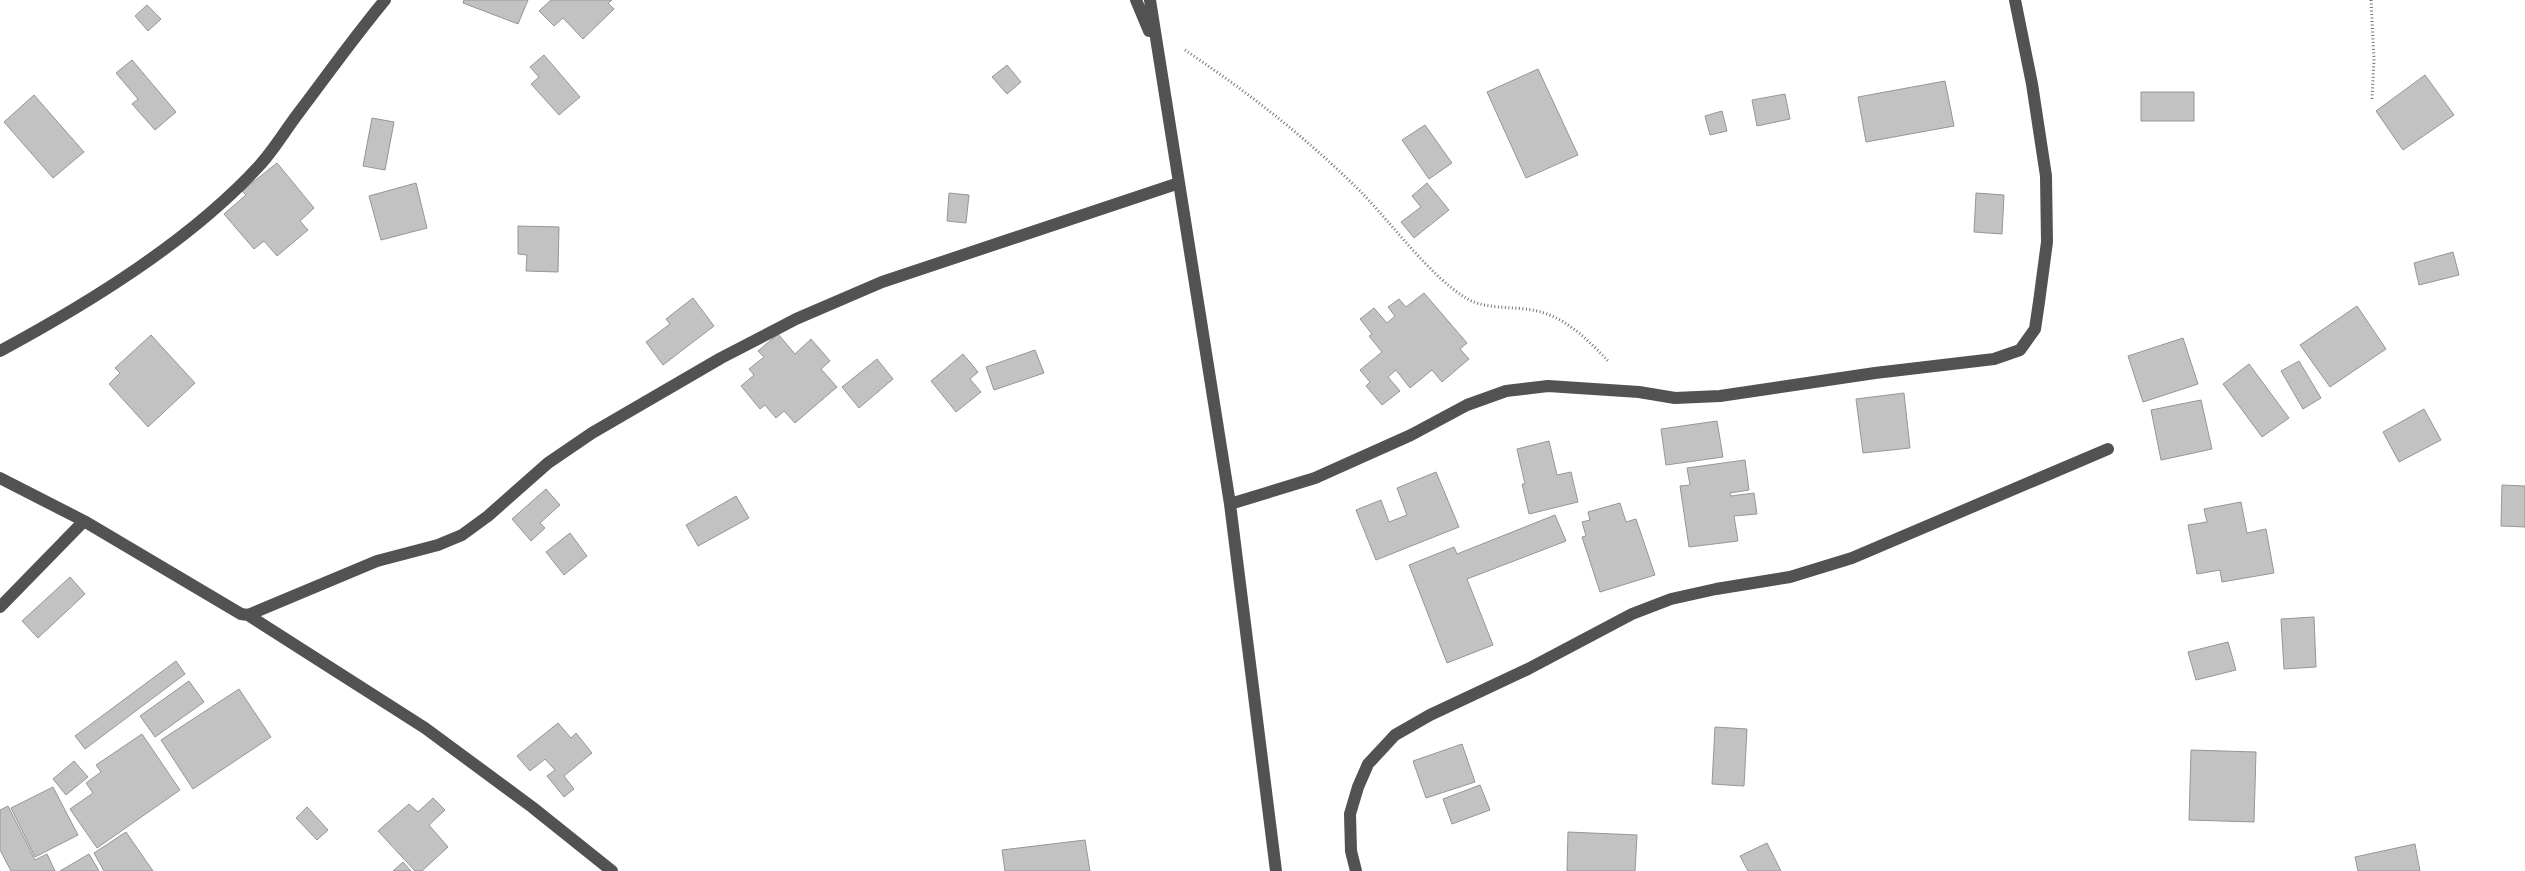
<svg xmlns="http://www.w3.org/2000/svg" width="2525" height="871" font-family="'Public Sans',sans-serif">
  <style>
    .building { fill: #c2c2c2; stroke: #969696 }
    .lines { fill: none; stroke-linecap: round; stroke-linejoin: round }
    .path { stroke: #747474; stroke-width: 3; stroke-dasharray: 1 2.5; stroke-linecap: butt }
    .minor { stroke: #525252; stroke-width: 12 }
  </style>
  <rect width="100%" height="100%" fill="#fff"/>
  <!-- building -->
  <path class="building" d="M464,0H528L518,24L463,3Z
    M551,0H612L608,3L614,9L583,39L563,18L554,26L539,11Z
    M147,5L161,19L148,31L135,16Z
    M544,55L580,97L559,115L531,84L539,77L530,67Z
    M132,60L176,112L155,130L132,104L138,99L116,73Z
    M1007,65L1021,82L1007,94L992,77Z
    M1538,69L1578,155L1526,178L1487,92Z
    M2425,75L2454,115L2403,150L2376,111Z
    M1945,81L1954,126L1866,142L1858,97Z
    M2141,92H2194V121H2141Z
    M1785,94L1790,119L1757,126L1752,100Z
    M34,95L84,152L53,178L4,122Z
    M1722,111L1727,131L1710,135L1705,116Z
    M372,118L394,122L385,170L363,166Z
    M1425,125L1452,163L1429,179L1402,140Z
    M277,163L314,208L300,221L308,230L277,256L264,241L254,249L224,214L246,195L242,191Z
    M416,183L427,228L381,240L369,196Z
    M1427,183L1449,210L1414,238L1401,222L1421,207L1412,196Z
    M949,193L969,195L966,223L947,221Z
    M1976,193L2004,195L2002,234L1974,232Z
    M518,226L559,227L558,272L526,271L527,255L518,254Z
    M2453,252L2459,275L2419,285L2414,263Z
    M1424,293L1467,343L1460,349L1469,359L1442,382L1432,370L1410,388L1396,370L1388,377L1400,391L1382,405L1366,386L1370,382L1360,370L1382,352L1369,336L1372,334L1360,319L1374,308L1387,323L1395,316L1388,307L1399,299L1406,307Z
    M693,298L714,326L663,365L646,342L670,324L666,319Z
    M2357,306L2386,349L2330,387L2300,345Z
    M778,334L795,354L811,339L830,361L821,369L837,387L795,423L784,411L776,418L765,405L760,409L741,386L754,375L749,369L764,357L758,351Z
    M151,335L195,383L148,427L109,384L120,373L115,368Z
    M2183,338L2198,384L2143,402L2128,356Z
    M1035,350L1044,373L994,390L986,367Z
    M963,354L978,372L970,379L981,392L956,412L931,381Z
    M877,359L893,379L859,408L842,387Z
    M2299,361L2321,398L2303,409L2281,371Z
    M2249,364L2289,418L2262,437L2223,384Z
    M1904,393L1910,448L1863,453L1856,399Z
    M2201,400L2212,449L2161,460L2151,410Z
    M2424,409L2441,440L2399,462L2383,432Z
    M1717,421L1723,457L1666,465L1661,429Z
    M1549,441L1557,475L1571,472L1578,502L1529,514L1522,484H1525L1517,449Z
    M1745,460L1749,490L1730,493L1731,496L1754,493L1757,514L1734,516L1738,541L1689,547L1680,486L1690,485L1687,468Z
    M1436,472L1459,527L1376,560L1356,510L1381,500L1389,522L1407,515L1397,488Z
    M2502,485L2525,486V527L2501,526Z
    M546,489L560,505L540,523L545,528L531,541L512,519Z
    M736,496L749,518L698,546L686,525Z
    M2241,502L2247,533L2266,529L2274,573L2222,582L2220,570L2197,574L2188,525L2207,522L2204,509Z
    M1620,503L1626,522L1636,519L1655,575L1600,592L1582,537L1586,536L1582,522L1590,520L1588,512Z
    M1555,515L1566,541L1467,579L1493,645L1447,663L1409,565L1454,547L1457,554Z
    M570,533L587,556L564,575L546,552Z
    M70,577L85,594L38,638L22,621Z
    M2314,617L2316,667L2284,669L2281,619Z
    M2228,642L2236,670L2196,680L2188,652Z
    M176,661L185,674L85,749L75,736Z
    M189,681L204,702L155,737L140,716Z
    M239,689L271,737L193,789L161,740Z
    M558,723L571,738L576,733L592,753L564,776L574,789L564,797L547,776L555,770L545,759L530,771L517,756Z
    M1715,727L1747,729L1744,786L1712,784Z
    M142,734L180,790L97,848L70,809L93,793L86,783L101,772L96,765Z
    M1462,744L1475,782L1426,798L1413,761Z
    M2191,750L2256,752L2254,822L2189,820Z
    M74,761L88,777L66,795L53,779Z
    M1480,785L1490,810L1452,824L1443,799Z
    M53,787L78,835L35,857L11,808Z
    M433,798L445,810L429,825L448,847L422,871H415L378,831L409,804L418,812Z
    M8,806L35,860L47,854L55,871H11L0,850V810Z
    M307,807L328,830L317,840L296,818Z
    M126,832L153,871H104L94,853Z
    M1568,832L1637,835L1635,871H1567Z
    M1085,840L1090,871H1005L1002,850Z
    M1767,843L1781,871H1748L1740,856Z
    M2415,844L2420,871H2358L2355,857Z
    M89,854L99,871H60Z
    M403,862L411,871H393Z"/>
  <g class="lines">
    <!-- path -->
    <path class="path" d="M2371,0L2374,59L2372,99
      M1185,50C1249,93 1308,139 1362,193C1392,224 1431,277 1466,298C1485,310 1511,306 1532,310C1564,315 1588,340 1609,362"/>
    <!-- minor -->
    <path class="minor" d="M1136,0L1149,31
      M1150,0L1230,504L1276,871
      M0,351C89,303 190,241 259,166C274,150 286,129 300,111C328,74 355,36 385,0
      M0,478L84,521L241,614L248,615L425,728L532,807L612,871
      M1230,504L1315,478L1411,435L1467,405L1506,391L1548,386L1639,392L1675,398L1720,396L1875,373L1994,359L2020,350L2035,329L2039,302L2047,242L2046,176L2032,84L2015,0
      M0,607L84,521
      M248,615L377,561L438,545L462,535L488,516L548,463L592,433L721,358L796,319L882,282L1179,183
      M1356,871L1351,851L1350,814L1358,787L1368,764L1395,735L1430,715L1528,669L1632,614L1671,599L1716,589L1790,577L1852,558L2108,449"/>
  </g>
</svg>
